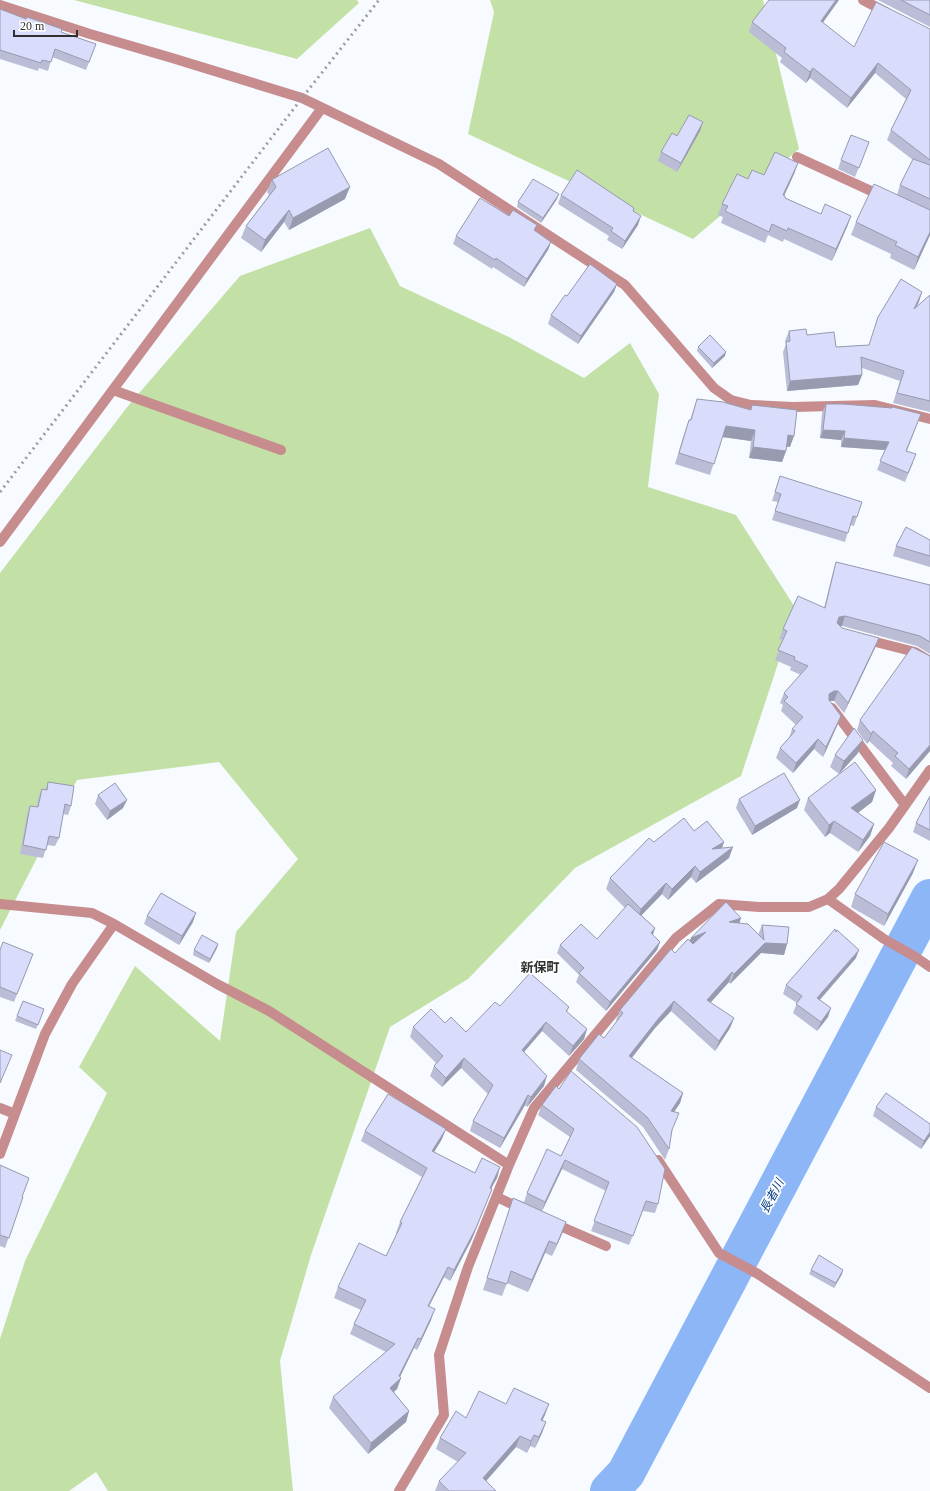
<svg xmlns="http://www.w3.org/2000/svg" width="930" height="1491" font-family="'Times New Roman','Noto Sans JP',serif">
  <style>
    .green { fill: #c3e1a6 }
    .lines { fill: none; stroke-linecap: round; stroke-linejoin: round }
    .river { stroke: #8cb6f5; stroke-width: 38 }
    .minor { stroke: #c78c8d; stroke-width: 10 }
    .rail { stroke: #9b9ea1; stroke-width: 3; stroke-dasharray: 2 4; stroke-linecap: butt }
    .wall { fill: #bbbdd7 }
    .shaded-wall { fill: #989aaf }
    .building { fill: #d9dcfa; stroke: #989aaf }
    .labels { text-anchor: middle; stroke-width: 3.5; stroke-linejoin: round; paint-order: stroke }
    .water-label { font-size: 12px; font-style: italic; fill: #093f86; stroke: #fff }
    .quarter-label { font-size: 13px; font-weight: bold; fill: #2f3032; stroke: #fff }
  </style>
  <rect width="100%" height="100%" fill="#f7fbff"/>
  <!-- green -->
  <path class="green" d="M74,0H357L359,3L297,59Z
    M490,0H763L799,149L693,239L468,134L494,12Z
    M370,228L400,286L509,337L584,378L630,343L659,394L648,487L736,515L796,609L741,776L575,868L468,979L390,1027L311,1255L280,1361L293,1491H108L96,1472L69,1491H0V1339L25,1261L107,1093L79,1067L135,966L220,1041L236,932L298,859L219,762L77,780L0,930V573L128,406L240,276Z"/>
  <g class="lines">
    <!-- river -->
    <path class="river" d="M609,1491L626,1473L930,898"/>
    <!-- minor -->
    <path class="minor" d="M863,0L886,12
      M0,5L90,34L172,58L302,98L439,164L625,285L714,388L731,400L751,405L793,407L875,405L930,419
      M797,157L882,196
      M113,390L281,450
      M0,542L322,108
      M864,639L915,652L930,661
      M832,708L905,805
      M828,899L884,939L914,956L930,967
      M0,904L92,913L114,924L217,984L269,1011L509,1165
      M0,1108L15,1114
      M0,1154L45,1034L72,984L114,924
      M658,1160L719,1253L758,1274L930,1388
      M497,1197L522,1209
      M553,1223L606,1246
      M399,1491L444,1415L439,1355L468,1267L509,1165L534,1108L676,938L719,904L759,907H809L828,899L839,889L889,828L930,770"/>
    <!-- rail -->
    <path class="rail" d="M0,492L302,98L379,0"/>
  </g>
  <!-- wall -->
  <path class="wall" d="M878,0H930V27Z
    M0,9L61,32L96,44L86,70L52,57L48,71L39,68L38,71L0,59Z
    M752,22L823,23L854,47L930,29V235L914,270L890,258L891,254L851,235L856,222L897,195L900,185L913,160L887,140L891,130L906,99L875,73L847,108L810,78L806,83L780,62L782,58L749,32Z
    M700,131L677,172L658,161L661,152L677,136Z
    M869,142L855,177L838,169L841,160Z
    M798,163L794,174L784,196L785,198L821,214L851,216L847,227L832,261L784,239L783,242L768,235L765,243L721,223L723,217L718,215L722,204L748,179L764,175Z
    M272,180L345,199L289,230L284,222L261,252L241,238L246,226L269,195L267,192Z
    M561,195L638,225L622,249L607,240L609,236L558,204Z
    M557,199L541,223L517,207L518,202Z
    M509,216L535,231L551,242L548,250L524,287L493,267L492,269L453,244L456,236Z
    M617,284L614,292L578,344L548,324L551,315L567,296Z
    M922,292L916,307L930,295V412L893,403L900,381L862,368V375L858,385L787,391L783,352L786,344L785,341L789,331L807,335L836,347L869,345L878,317Z
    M698,347L725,356L712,368L697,351Z
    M697,399L750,410L752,405L790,447H786V451L782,462L749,458L751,441L722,437L710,475L675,464L685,431L689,420H690Z
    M826,404L921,414L907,451L913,463L905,482L877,470L885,450L841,447V440L820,438L822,413Z
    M780,476L857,517L854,526L850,525L845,542L772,520L778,502L772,501Z
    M930,540V567L893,556L896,546Z
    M836,562L930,585V654L917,646L842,626H840L842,628L879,638L875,648L844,713L834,701H830L841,716L837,726L823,757L814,749L793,773L776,758L780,748L789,738L792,729L796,725L781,711L783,705L780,703L784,693L801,675L790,670L791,667L775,660L783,640L779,639L783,629L824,608L833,572Z
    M930,656V751L906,779L891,766L893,763L869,741L867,744L857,730L860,720Z
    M858,753L839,774L830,767L835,755Z
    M48,782L71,806L68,815L63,814L59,838L55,846L47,845L43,858L20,854L27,815L30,806L37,807L38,798L42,789L45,790Z
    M876,790L872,802L858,813L874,824L870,836L858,852L830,833L825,837L804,810L808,798Z
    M98,795L123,808L107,820L95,804Z
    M930,796V841L913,832L916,823Z
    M739,799L797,808L752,835L736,808Z
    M694,831L724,842L722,848L729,858L696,883L691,877L668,900L662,894L641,915L655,928L653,935L660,942L657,950L606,1011L576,982L579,975L557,953L560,945L597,939L625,908L606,889L610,878L654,842Z
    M913,873L884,926L851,907L855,894Z
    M147,916L193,922L179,945L144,924Z
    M739,923L758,935L762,925L787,944L784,955L761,953L730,984L729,982L710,1003L734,1018L730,1028L715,1051L671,1011L655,1028L632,1058L683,1093L680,1103L674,1112L672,1131L669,1149L665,1160L643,1127L576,1070L579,1059L604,1038L617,1021L616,1020L620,1010L675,953L689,941L691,938Z
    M836,932L856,958L820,1000L828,1017L817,1031L793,1013L797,1003L783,994L786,985Z
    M218,944L217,948L209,963L193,955L194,950Z
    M0,950L33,954L14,1002L0,997Z
    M23,1001L44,1009L36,1029L15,1021Z
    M500,1006L569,1007L567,1012L587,1029L584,1039L569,1056L542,1031L524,1052L544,1086L527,1107L525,1105L500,1148L470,1131L473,1121L488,1094L461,1068L442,1087L430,1076L434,1066L436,1063L410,1037L413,1027L445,1023L466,1032Z
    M556,1086L658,1204L655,1213L643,1211L629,1245L591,1231L606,1191L562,1169L542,1211L562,1234L552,1256L545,1253L528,1292L507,1283L502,1296L483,1290L513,1198L524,1202L527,1193L561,1156L570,1137L538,1115L542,1105Z
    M876,1107L930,1124V1136L921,1149L873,1116Z
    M365,1131L442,1139L434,1152L475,1173L500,1167L497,1178L491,1188L492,1189L472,1239L450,1281L444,1277L429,1306L431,1320L417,1350L414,1348L400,1377L401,1378L397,1389L394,1392L409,1411L406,1422L368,1454L329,1408L333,1397L386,1352L350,1334L354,1324L361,1310L334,1298L338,1287L386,1256L397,1233H396L400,1222L422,1177L361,1141Z
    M0,1165L22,1197H23L5,1248L0,1246Z
    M811,1270L842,1274L834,1288L809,1274Z
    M506,1404L545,1415L542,1420L546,1422L542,1433L535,1448L530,1446L527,1453L516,1447L486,1481L496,1491H435L439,1481L458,1462L436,1449L440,1438L466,1418Z"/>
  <!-- shaded-wall -->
  <path class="shaded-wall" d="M836,0H839L817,31L821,21Z
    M878,63L875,73L847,108L851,98Z
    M813,68L810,78L806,83L810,72Z
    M703,122L700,131L677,172L681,163Z
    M798,163L794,174L779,207L783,195Z
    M350,187L345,199L289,230L293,218Z
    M559,194L557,199L541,223L543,218Z
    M289,210L284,222L261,252L265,240Z
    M641,216L638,225L622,249L625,241Z
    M851,216L847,227L832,261L836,249Z
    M930,232V235L914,270L918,257Z
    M551,242L548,250L524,287L527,279Z
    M617,284L614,292L578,344L581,336Z
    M922,292L919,302L910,319L914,309Z
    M726,352L725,356L712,368L714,363Z
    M862,375L858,385L787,391L790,381Z
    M726,426L755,430L751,441L722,437Z
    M823,430L845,431L841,440L820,438Z
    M788,435L794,436L790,447L784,446Z
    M844,438L889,442L885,450L841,447Z
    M753,447L786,451L782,462L749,458Z
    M845,616L842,626L836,627L839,617Z
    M879,638L875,648L844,713L848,703Z
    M834,691H838L834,701H830L825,704L829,694Z
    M841,716L837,726L823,757L826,747Z
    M873,731L869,741L867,744L871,734Z
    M818,739L814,749L793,773L796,763Z
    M863,740L858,753L839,774L844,761Z
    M930,745V751L906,779L909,769Z
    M876,790L872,802L847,821L851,808Z
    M127,800L123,808L107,820L110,811Z
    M800,800L797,808L752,835L755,826Z
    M834,821L830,833L825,837L829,825Z
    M874,824L870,836L858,852L863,840Z
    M724,842L720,853L712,849Z
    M733,847L729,858L696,883L700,872Z
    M918,860L913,873L884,926L888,914Z
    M695,866L691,877L668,900L672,889Z
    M666,883L662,894L637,920L641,909Z
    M196,913L193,922L179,945L182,936Z
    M741,918L738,928L729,922Z
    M655,928L652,937L651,933Z
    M706,932L702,942L687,948L691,938Z
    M660,942L657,950L606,1011L610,1002Z
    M765,943L787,944L784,955L761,953L730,984L734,974Z
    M218,944L217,948L209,963L210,959Z
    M859,950L856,958L814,1006L817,998Z
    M732,972L729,982L703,1011L707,1000Z
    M674,1001L671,1011L655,1028L625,1066L629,1056L659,1018Z
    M831,1008L828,1017L817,1031L821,1022Z
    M734,1018L730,1028L715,1051L719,1041Z
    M546,1022L542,1031L518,1059L522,1050Z
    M587,1029L584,1039L569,1056L573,1046Z
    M464,1058L461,1068L442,1087L446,1078Z
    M547,1076L544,1086L527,1107L531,1097Z
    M683,1093L680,1103L668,1121L671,1111Z
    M528,1095L525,1105L500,1148L504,1138Z
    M446,1129L442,1139L428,1162L432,1151Z
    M930,1132V1136L921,1149L924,1141Z
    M565,1160L562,1169L542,1211L545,1202Z
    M500,1167L497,1178L486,1198L490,1188Z
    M492,1189L472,1239L450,1281L454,1270Z
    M566,1222L562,1234L552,1256L557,1244Z
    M549,1241L545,1253L528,1292L532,1280Z
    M448,1267L444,1277L424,1316L428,1306Z
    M843,1270L842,1274L834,1288L836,1283Z
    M435,1309L431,1320L417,1350L421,1339Z
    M418,1338L414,1348L398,1381L401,1378L397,1389L386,1398L390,1388L399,1376Z
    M549,1404L545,1415L537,1431L541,1420Z
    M409,1411L406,1422L368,1454L371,1443Z
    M546,1422L542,1433L535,1448L539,1437Z
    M534,1435L530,1446L527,1453L531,1441Z
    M520,1436L516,1447L479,1489L483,1478Z"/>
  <!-- building -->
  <path class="building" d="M769,0H836L821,21L854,47L876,2L930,29V160L891,130L911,90L878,63L851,98L813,68L810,72L784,52L786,48L752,22Z
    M901,0H930V15Z
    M0,9L26,19L27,17L62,29L61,32L96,44L89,62L55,49L51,62L42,60L41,63L0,50Z
    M689,115L703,122L681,163L661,152L672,133L677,136Z
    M851,135L869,142L859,168L841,160Z
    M328,148L350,187L293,218L289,210L265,240L246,226L276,187L272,180L273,179Z
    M775,152L798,163L783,195L785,196V198L821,214L825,204L851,216L836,249L788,228L787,231L772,224L769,232L725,211L728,206L722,204L737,174L748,179L752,170L764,175Z
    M913,159L930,165V199L900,185Z
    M577,170L634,208L633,211L641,216L625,241L611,231L613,228L561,195Z
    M533,179L559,194L543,218L518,202Z
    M874,184L930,210V232L918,257L895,245L897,242L856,222Z
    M480,198L509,216L513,210L537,225L534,230L551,242L527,279L496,258L495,260L456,236Z
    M590,264L617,284L581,336L551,315L565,295L567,296Z
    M901,279L922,292L914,309L930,295V401L897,393L904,371L861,357L862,375L790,381L786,342L790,341L789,331L806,329L807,335L834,332L836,347L869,345L878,317Z
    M710,335L726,352L714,363L698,347Z
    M697,399L723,402L751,410L752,405L797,410L794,436L788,435L786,451L753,447L755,430L726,426L714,464L679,453L689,420H691Z
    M826,404H843L892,408L893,407L921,414L906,451L916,454L908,473L880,461L889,442L844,438L845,431L823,430Z
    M780,476L862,502L857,517L853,516L848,533L775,511L781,494L775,492Z
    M906,527L930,540V556L896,546Z
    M836,562L930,585V642L920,636L845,616L839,617L837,623L842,628L879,638L848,703L838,691H834L829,694V700L841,716L826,747L818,739L796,763L780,748L795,731L792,729L803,717L784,701L788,697L784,693L808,666L794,660L795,657L778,650L787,631L783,629L798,596L825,608Z
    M912,647L930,656V745L909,769L895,756L898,753L873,731L871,734L860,720Z
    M854,728L863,740L844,761L835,755Z
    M855,762L876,790L851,808L874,824L863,840L834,821L829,825L808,798Z
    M784,773L800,800L755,826L739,799Z
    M48,782L74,786L71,806L65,804L59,838L49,836L46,850L23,845L30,806L38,807L42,789L47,790Z
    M115,783L127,800L110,811L98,795Z
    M930,796V830L916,823Z
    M684,818L694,831L707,821L724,842L712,849L733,847L700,872L695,866L672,889L666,883L641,909L610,878L649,838L654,842Z
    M884,842L918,860L888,914L855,894Z
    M161,893L196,913L182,936L147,916Z
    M726,902L741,918L729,922L748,924L764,940L762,925L789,927L787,944L765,943L734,974L732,972L707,1000L734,1018L719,1041L674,1001L659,1018L629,1056L683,1093L671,1111L679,1113L672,1130L669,1149L647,1117L579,1059L599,1034L604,1038L623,1013L620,1010L671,949L675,953L688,939L693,944L706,932L691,938Z
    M628,904L655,928L651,933L660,942L610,1002L579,973L584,968L560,945L581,924L597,939Z
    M835,929L836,932L837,930L859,950L817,998L831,1008L821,1022L796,1004L802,996L786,985Z
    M202,935L218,944L210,959L194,950Z
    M3,942L33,954L17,994L0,987V950Z
    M530,973L569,1007L566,1011L587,1029L573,1046L546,1022L522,1050L547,1076L531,1097L528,1095L504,1138L473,1121L493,1085L464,1058L446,1078L434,1066L443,1056L413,1027L431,1009L445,1023L451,1017L466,1032L495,1002L500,1006Z
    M23,1001L44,1009L38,1025L17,1016Z
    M0,1050L12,1055L0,1083Z
    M571,1071L637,1127L665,1169L658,1204L646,1201L633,1236L594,1221L609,1182L565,1160L545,1202L527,1193L547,1149L561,1156L574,1129L542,1105L556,1086L559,1089Z
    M886,1093L930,1124V1132L924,1141L876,1107Z
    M388,1094L446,1129L432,1151L475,1173L482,1158L500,1167L490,1188L492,1189L476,1228L454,1270L448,1267L428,1306L435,1309L421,1339L418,1338L399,1376L401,1378L390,1388L409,1411L371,1443L333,1397L395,1344L354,1324L366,1300L338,1287L359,1243L386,1256L402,1223L400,1222L427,1168L365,1131Z
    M0,1165L29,1178L22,1197H23L9,1238L0,1235Z
    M513,1198L566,1222L557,1244L549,1241L532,1280L511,1271L507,1284L487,1278Z
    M819,1255L843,1270L836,1283L811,1270Z
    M514,1388L549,1404L541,1420L546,1422L539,1437L534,1435L531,1441L520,1436L483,1478L496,1491H449L439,1481L466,1453L440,1438L456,1411L466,1418L479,1391L506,1404Z"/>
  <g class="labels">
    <!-- water labels -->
    <g class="water-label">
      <text transform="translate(772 1196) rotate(-62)" y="4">長者川</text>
    </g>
    <!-- quarter labels -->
    <g class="quarter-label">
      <text x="540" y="972">新保町</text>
    </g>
  </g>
  <!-- scale -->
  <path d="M14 30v6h63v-6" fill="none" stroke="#2f3032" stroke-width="2"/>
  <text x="20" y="30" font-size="12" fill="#2f3032" stroke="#ffffff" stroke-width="3" paint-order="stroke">20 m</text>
</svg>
